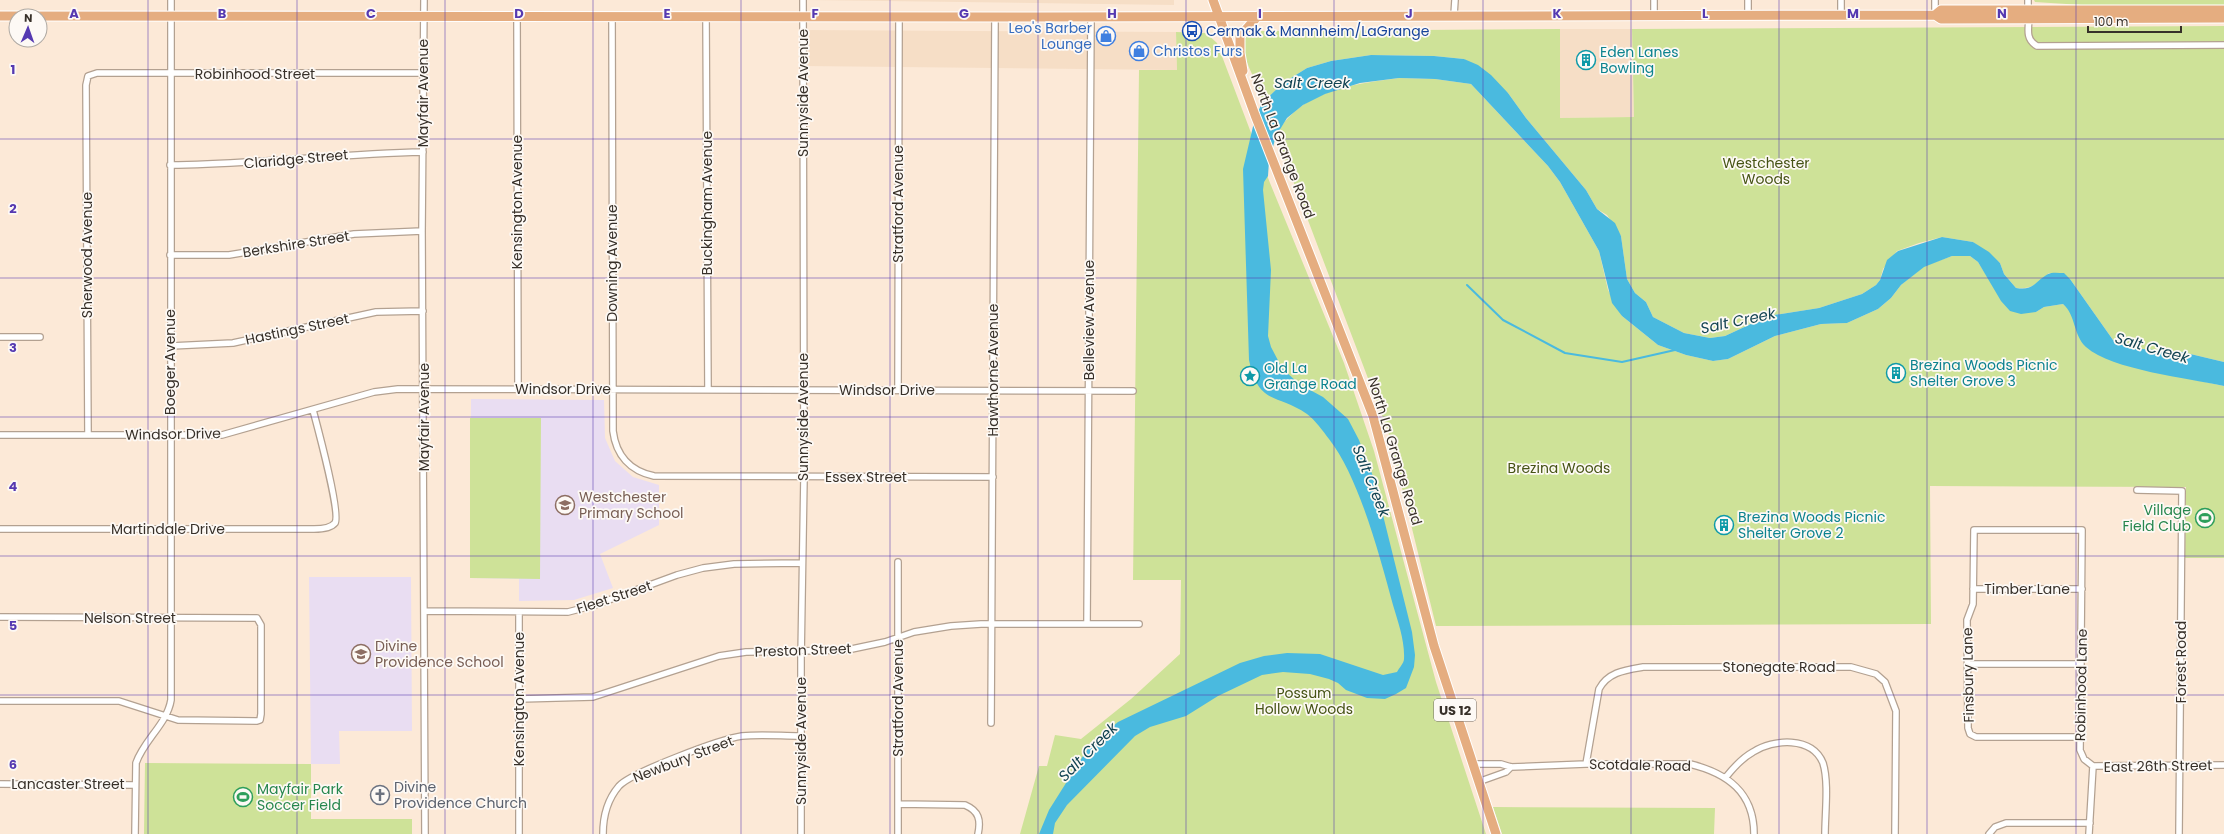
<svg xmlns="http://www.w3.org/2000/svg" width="2224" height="834" font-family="Poppins,sans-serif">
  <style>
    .built { fill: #f6dec6 }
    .education { fill: #e9ddf2 }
    .green { fill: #cee298 }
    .water { fill: #4abadf }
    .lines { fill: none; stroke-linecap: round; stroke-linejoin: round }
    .stream { stroke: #4abadf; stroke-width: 2 }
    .street-casing { stroke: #b3a191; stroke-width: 8 }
    .primary-casing { stroke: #fff; stroke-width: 11 }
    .street { stroke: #fff; stroke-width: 5.5 }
    .primary { stroke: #e5ad80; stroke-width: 9 }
    .grid { fill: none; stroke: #5539b1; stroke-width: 1; stroke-opacity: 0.55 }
    .labels { text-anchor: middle; stroke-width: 3.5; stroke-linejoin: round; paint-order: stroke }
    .shield { fill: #fdf9f5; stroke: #726c66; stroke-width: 1 }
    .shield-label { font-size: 13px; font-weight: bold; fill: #373029 }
    .shop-label { font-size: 14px; fill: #366cbe; stroke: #fdf9f5; text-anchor: end }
    .transit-label { font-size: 14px; fill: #164399; stroke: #fdf9f5; text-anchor: start }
    .culture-label { font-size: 14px; fill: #0d838f; stroke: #fdf9f5; text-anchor: start }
    .street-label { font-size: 14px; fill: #373029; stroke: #fdf9f5 }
    .park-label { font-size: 14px; fill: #465315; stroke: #fdf9f5 }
    .education-label { font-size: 14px; fill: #785e54; stroke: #fdf9f5; text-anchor: start }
    .leisure-label { font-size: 14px; fill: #27864d; stroke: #fdf9f5; text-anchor: end }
    .worship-label { font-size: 14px; fill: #5b616d; stroke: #fdf9f5; text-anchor: start }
    .water-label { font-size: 15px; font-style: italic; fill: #124352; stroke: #fdf9f5 }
    .grid-label { font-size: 13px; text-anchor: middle; font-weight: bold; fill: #5539b1; stroke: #fdf9f5; stroke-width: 3.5; stroke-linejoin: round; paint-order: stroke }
  </style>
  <rect width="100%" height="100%" fill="#fce9d7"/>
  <!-- built -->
  <path class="built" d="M807,0H1174V5Z
    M1560,29H1632L1634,117L1560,118Z
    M804,30L1176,32L1177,70L804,66Z"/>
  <!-- education -->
  <path class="education" d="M471,399L604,400L605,438L615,461L633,477L659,485V525L600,554L613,588L574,600L519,601V579L470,578Z
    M309,577H411L412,731H339L340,764H311Z"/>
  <!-- green -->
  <path class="green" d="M2034,0H2224V5H2082L2035,2Z
    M2224,26V362L2182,352L2129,348L2113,340L2070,279L2049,273C2038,283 2031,290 2016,288L2004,274L2000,263L1973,242L1942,237L1919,243L1897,251L1883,269L1880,280L1876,285L1862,294L1819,308L1768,316L1725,336L1710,338L1684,333L1653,317L1646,302L1635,293L1627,279L1621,236L1607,215L1597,209L1586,190L1526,118L1508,93L1464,59L1434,56L1371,55L1331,61L1307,68L1283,83L1262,103C1260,80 1238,60 1245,35L1257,31L1560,29V118L1634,117L1632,29Z
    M1176,32L1206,33L1217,43L1270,183L1344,363L1374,451L1436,682L1486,834H1020L1039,766H1047L1055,735L1081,739L1131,699L1180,654L1181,580H1133L1139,70H1177Z
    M1399,78L1435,79L1471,84L1548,166L1560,182L1599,251L1608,290L1622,316L1658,345L1686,355L1713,361L1728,359L1775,336L1821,324L1847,323L1878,309L1891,298L1901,285L1924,266L1952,256H1970L1978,262L1988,278L2036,312L2044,307L2063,304L2070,310L2084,345L2177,376L2224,386V558H2185L2186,487L1930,486L1931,624L1436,626L1388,431L1276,136C1279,130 1283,123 1288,118C1316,88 1361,83 1399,78Z
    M470,418H541L540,579L470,578Z
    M145,763L311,764V819H412V834H144Z
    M1493,807L1715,808L1714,834H1502Z"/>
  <!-- water -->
  <path class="water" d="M1371,55L1434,56L1464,59L1478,65L1491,75L1508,93L1526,118L1586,190L1597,209L1615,223L1621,236L1627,279L1635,293L1646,302L1653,317L1684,333L1710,338L1725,336L1768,316L1819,308L1862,294L1876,285L1880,280L1887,260L1898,251L1942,237L1973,242L1989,252L2000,263L2004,274L2016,288C2034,291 2034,282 2048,274C2052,272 2059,273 2064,273L2070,279L2113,340L2129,348L2182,352L2224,362V386C2188,378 2112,370 2086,347C2073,335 2076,315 2063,304L2044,307L2036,312L2021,314L2010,311L2001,301L1978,262L1970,256H1952L1924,267L1901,285L1891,298L1878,309L1847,323L1821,324L1775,336L1728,359L1713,361L1686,355L1658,345L1622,316L1612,303L1599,251L1560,182L1548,166L1471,84L1435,79L1399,78L1360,83L1325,94L1303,105L1287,118L1276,136L1269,161L1268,176L1264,182L1263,190L1271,270L1268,336L1271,347L1282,368L1299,384L1323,397L1348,419L1359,440L1374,479L1412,632L1415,655L1414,667L1406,688L1396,694L1385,699L1367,698L1346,690L1338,683L1329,679L1310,674L1283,672L1262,675L1218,696L1186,716L1150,727L1135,736L1067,805L1055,823L1053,834H1039L1049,810L1090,745L1118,722L1240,663L1264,656L1287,653L1320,654L1383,675L1397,672C1399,668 1404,663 1404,659C1405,641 1398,622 1393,605C1380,557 1359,477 1329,439C1323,431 1315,420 1307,414C1276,393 1259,406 1249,360L1243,169L1255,118L1262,103L1283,83L1307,68L1331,61Z"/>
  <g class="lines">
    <!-- stream -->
    <path class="stream" d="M1467,285L1503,320L1565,353L1622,362L1675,350"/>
    <defs>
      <path id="street" d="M424,0L422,231L425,834
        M1748,0V16
        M1935,0V15
        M2028,0V11
        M1454,15L1455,0
        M517,16L518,389
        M612,16L613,431C616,455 630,471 654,476L993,477
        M706,16L708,390
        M1654,16V0
        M1841,16V0
        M2029,19C2028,30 2026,40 2037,46L2224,45
        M170,165C254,164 338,154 423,152
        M170,255H229L354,234L422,231
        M0,337H40
        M171,346L233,343L376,312L423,311
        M898,390L899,17
        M0,435H222L374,392L398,389L1133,391
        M88,435L86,85L88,76L97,73H422
        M2137,490L2182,491L2179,834
        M0,529H314C321,529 331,528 335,523C341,514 317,425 313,410
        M1973,589H2082
        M424,611L568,612L595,605L677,575L703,568L734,564L802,563
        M0,617L257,618L261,625V714L260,720L257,721L178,720L119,701H0
        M1087,624L1091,17
        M1968,664H2081
        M519,699L593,697L719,656L746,652L847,650L885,642L914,632L951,626L981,624H1139
        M991,723L995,17
        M2080,737H1976L1970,734L1968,728L1967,620L1973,604L1974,530H2082L2080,750L2084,759L2093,766L2089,834
        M1473,764H1501L1511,767L1586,764H1690C1727,773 1754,792 1754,834
        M1586,764L1599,689C1608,672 1625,670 1643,667H1851L1876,674L1885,682L1896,711L1895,834
        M2093,766L2224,765
        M1726,777C1734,767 1742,758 1753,752C1773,739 1812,736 1823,763C1829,782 1825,814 1825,834
        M1478,782L1506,772L1511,767
        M0,784L135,785
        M898,804L965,805C979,811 981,820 978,834
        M135,834L136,763C144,740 167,724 171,700V0
        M519,834V612
        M603,834C603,817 607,800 619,786C632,772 721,739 742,736C761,734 781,736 800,736
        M801,834V658L804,477L803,0
        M898,834V562
        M1989,834L1995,827L2006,823H2090"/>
      <path id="primary" d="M1213,0L1255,115L1373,416L1434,646L1496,834
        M1935,15L1941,10H2224
        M0,16L1036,17L1935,15L1941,19L2224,18
        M1243,71L1240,53V36L1258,16"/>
    </defs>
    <!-- street casing -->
    <use href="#street" class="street-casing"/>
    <!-- primary casing -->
    <use href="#primary" class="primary-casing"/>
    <!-- street -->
    <use href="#street" class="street"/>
    <!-- primary -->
    <use href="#primary" class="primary"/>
  </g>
  <!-- grid -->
  <path class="grid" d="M148,0V834M297,0V834M445,0V834M593,0V834M741,0V834M890,0V834M1038,0V834M1186,0V834M1334,0V834M1483,0V834M1631,0V834M1779,0V834M1927,0V834M2076,0V834M0,139H2224M0,278H2224M0,417H2224M0,556H2224M0,695H2224"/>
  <!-- icons -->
  <defs>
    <symbol id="bus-ring" viewBox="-11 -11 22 22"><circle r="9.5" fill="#fdf9f5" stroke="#1a4fb4" stroke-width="1.5"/><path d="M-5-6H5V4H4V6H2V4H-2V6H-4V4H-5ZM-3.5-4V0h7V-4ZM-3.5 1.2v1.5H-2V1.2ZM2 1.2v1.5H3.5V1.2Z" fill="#1a4fb4"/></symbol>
    <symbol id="shop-ring" viewBox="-11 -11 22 22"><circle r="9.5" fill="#fdf9f5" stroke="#3f7fe0" stroke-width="1.5"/><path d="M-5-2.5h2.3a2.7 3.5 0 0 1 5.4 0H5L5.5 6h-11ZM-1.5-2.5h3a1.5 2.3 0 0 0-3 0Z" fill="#3f7fe0"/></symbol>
    <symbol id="building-ring" viewBox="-11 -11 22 22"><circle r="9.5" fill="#fdf9f5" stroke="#0f9aa8" stroke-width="1.5"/><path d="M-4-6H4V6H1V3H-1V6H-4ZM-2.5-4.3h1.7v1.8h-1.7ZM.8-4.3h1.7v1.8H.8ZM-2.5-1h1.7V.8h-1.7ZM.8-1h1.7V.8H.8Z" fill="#0f9aa8"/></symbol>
    <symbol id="sight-ring" viewBox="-11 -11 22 22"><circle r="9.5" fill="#fdf9f5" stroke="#0f9aa8" stroke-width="1.5"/><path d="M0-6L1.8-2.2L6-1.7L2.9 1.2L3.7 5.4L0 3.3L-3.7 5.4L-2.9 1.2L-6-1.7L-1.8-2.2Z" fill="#0f9aa8"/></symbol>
    <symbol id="school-ring" viewBox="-11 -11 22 22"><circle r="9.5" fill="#fdf9f5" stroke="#8d6e63" stroke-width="1.5"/><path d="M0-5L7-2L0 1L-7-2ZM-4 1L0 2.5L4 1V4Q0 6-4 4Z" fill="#8d6e63"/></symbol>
    <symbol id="stadium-ring" viewBox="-11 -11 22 22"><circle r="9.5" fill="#fdf9f5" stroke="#2e9e5b" stroke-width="1.5"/><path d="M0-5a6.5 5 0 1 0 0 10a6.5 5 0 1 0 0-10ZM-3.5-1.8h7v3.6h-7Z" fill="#2e9e5b"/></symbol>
    <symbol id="church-ring" viewBox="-11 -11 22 22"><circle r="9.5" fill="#fdf9f5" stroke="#6b7280" stroke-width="1.5"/><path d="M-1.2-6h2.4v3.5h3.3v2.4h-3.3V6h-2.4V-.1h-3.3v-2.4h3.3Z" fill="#6b7280"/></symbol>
  </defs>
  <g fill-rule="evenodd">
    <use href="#bus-ring" x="1181" y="20" width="22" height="22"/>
    <use href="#shop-ring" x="1095" y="25" width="22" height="22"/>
    <use href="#shop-ring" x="1128" y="40" width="22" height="22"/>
    <use href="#building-ring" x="1575" y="49" width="22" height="22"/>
    <use href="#building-ring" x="1885" y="362" width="22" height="22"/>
    <use href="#sight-ring" x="1239" y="365" width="22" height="22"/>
    <use href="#school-ring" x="554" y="494" width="22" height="22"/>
    <use href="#stadium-ring" x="2194" y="507" width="22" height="22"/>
    <use href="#building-ring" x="1713" y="514" width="22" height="22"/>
    <use href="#school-ring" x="350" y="643" width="22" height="22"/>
    <use href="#church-ring" x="369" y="784" width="22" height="22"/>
    <use href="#stadium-ring" x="232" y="786" width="22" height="22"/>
  </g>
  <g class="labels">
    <!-- shield labels -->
    <rect class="shield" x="1434" y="699" width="42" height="22" rx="3"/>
    <g class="shield-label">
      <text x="1455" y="715">US 12</text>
    </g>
    <!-- shop labels -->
    <g class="shop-label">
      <text x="1092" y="33">Leo's Barber<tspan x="1092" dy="16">Lounge</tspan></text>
      <text x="1153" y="56" text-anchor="start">Christos Furs</text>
    </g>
    <!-- transit labels -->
    <g class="transit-label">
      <text x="1206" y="36">Cermak &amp; Mannheim/LaGrange</text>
    </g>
    <!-- culture labels -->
    <g class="culture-label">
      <text x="1600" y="57">Eden Lanes<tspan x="1600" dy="16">Bowling</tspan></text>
      <text x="1910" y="370">Brezina Woods Picnic<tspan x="1910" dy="16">Shelter Grove 3</tspan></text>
      <text x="1264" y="373">Old La<tspan x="1264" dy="16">Grange Road</tspan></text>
      <text x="1738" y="522">Brezina Woods Picnic<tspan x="1738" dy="16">Shelter Grove 2</tspan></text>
    </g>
    <!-- street labels -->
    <g class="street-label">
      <text x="255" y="79">Robinhood Street</text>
      <text transform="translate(423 93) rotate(-90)" y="5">Mayfair Avenue</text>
      <text transform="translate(803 93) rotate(-90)" y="5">Sunnyside Avenue</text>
      <text transform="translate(1283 146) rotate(69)" y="5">North La Grange Road</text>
      <text transform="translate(296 159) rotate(-5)" y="5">Claridge Street</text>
      <text transform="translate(517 202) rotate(-90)" y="5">Kensington Avenue</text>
      <text transform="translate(707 203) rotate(-90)" y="5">Buckingham Avenue</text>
      <text transform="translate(898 204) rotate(-90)" y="5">Stratford Avenue</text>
      <text transform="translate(296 244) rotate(-9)" y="5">Berkshire Street</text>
      <text transform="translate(87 255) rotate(-90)" y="5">Sherwood Avenue</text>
      <text transform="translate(612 263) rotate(-90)" y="5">Downing Avenue</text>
      <text transform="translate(1089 320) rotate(-90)" y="5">Belleview Avenue</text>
      <text transform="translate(297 329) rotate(-12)" y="5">Hastings Street</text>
      <text transform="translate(170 362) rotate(-90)" y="5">Boeger Avenue</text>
      <text transform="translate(993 370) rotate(-90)" y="5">Hawthorne Avenue</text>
      <text x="563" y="394">Windsor Drive</text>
      <text x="887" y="395">Windsor Drive</text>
      <text transform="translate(424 417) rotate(-90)" y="5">Mayfair Avenue</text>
      <text transform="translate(803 417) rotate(-90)" y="5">Sunnyside Avenue</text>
      <text transform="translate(173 434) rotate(-1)" y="5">Windsor Drive</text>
      <text transform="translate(1395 451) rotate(73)" y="5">North La Grange Road</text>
      <text x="866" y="482">Essex Street</text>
      <text x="168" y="534">Martindale Drive</text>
      <text x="2027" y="594">Timber Lane</text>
      <text transform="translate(614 597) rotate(-18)" y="5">Fleet Street</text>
      <text x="130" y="623">Nelson Street</text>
      <text transform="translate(803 650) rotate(-2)" y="5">Preston Street</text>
      <text transform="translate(2181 662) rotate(-90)" y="5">Forest Road</text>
      <text x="1779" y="672">Stonegate Road</text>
      <text transform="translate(1968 675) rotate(-91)" y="5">Finsbury Lane</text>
      <text transform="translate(2081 685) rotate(-89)" y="5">Robinhood Lane</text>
      <text transform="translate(898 698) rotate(-90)" y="5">Stratford Avenue</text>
      <text transform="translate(519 699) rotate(-90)" y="5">Kensington Avenue</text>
      <text transform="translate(801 741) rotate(-90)" y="5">Sunnyside Avenue</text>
      <text transform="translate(683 759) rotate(-21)" y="5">Newbury Street</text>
      <text transform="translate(1640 765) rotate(1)" y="5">Scotdale Road</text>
      <text transform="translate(2158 766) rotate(-1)" y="5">East 26th Street</text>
      <text x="68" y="789">Lancaster Street</text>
    </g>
    <!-- park labels -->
    <g class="park-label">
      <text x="1766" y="168">Westchester<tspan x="1766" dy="16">Woods</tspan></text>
      <text x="1559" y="473">Brezina Woods</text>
      <text x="1304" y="698">Possum<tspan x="1304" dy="16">Hollow Woods</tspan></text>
    </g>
    <!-- education labels -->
    <g class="education-label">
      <text x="579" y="502">Westchester<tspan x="579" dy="16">Primary School</tspan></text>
      <text x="375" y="651">Divine<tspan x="375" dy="16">Providence School</tspan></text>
    </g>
    <!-- leisure labels -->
    <g class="leisure-label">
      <text x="2191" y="515">Village<tspan x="2191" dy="16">Field Club</tspan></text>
      <text x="257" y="794" text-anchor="start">Mayfair Park<tspan x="257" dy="16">Soccer Field</tspan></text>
    </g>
    <!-- worship labels -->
    <g class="worship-label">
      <text x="394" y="792">Divine<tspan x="394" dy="16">Providence Church</tspan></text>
    </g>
    <!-- water labels -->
    <g class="water-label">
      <text x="1312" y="88">Salt Creek</text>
      <text transform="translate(1738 321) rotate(-12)" y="5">Salt Creek</text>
      <text transform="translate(2152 348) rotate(16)" y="5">Salt Creek</text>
      <text transform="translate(1371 481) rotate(68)" y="5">Salt Creek</text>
      <text transform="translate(1088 752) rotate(-45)" y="5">Salt Creek</text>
    </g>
  </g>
  <g class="grid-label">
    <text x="74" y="18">A</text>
    <text x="222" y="18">B</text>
    <text x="371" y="18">C</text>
    <text x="519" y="18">D</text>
    <text x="667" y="18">E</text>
    <text x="815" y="18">F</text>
    <text x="964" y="18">G</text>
    <text x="1112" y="18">H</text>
    <text x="1260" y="18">I</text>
    <text x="1409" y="18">J</text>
    <text x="1557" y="18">K</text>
    <text x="1705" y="18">L</text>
    <text x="1853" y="18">M</text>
    <text x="2002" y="18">N</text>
    <text x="13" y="74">1</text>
    <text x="13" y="213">2</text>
    <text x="13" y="352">3</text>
    <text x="13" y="491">4</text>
    <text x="13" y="630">5</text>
    <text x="13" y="769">6</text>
  </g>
  <!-- north arrow -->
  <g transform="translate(28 28) rotate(2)"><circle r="19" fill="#fdf9f5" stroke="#aea9a3"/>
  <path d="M0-3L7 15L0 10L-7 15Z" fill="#5539b1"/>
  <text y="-6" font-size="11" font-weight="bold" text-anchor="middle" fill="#373029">N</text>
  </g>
  <!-- scale -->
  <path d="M2088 26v6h93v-6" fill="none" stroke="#373029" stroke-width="2"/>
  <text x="2094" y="26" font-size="12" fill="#373029" stroke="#fdf9f5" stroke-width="3" paint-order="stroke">100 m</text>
</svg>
